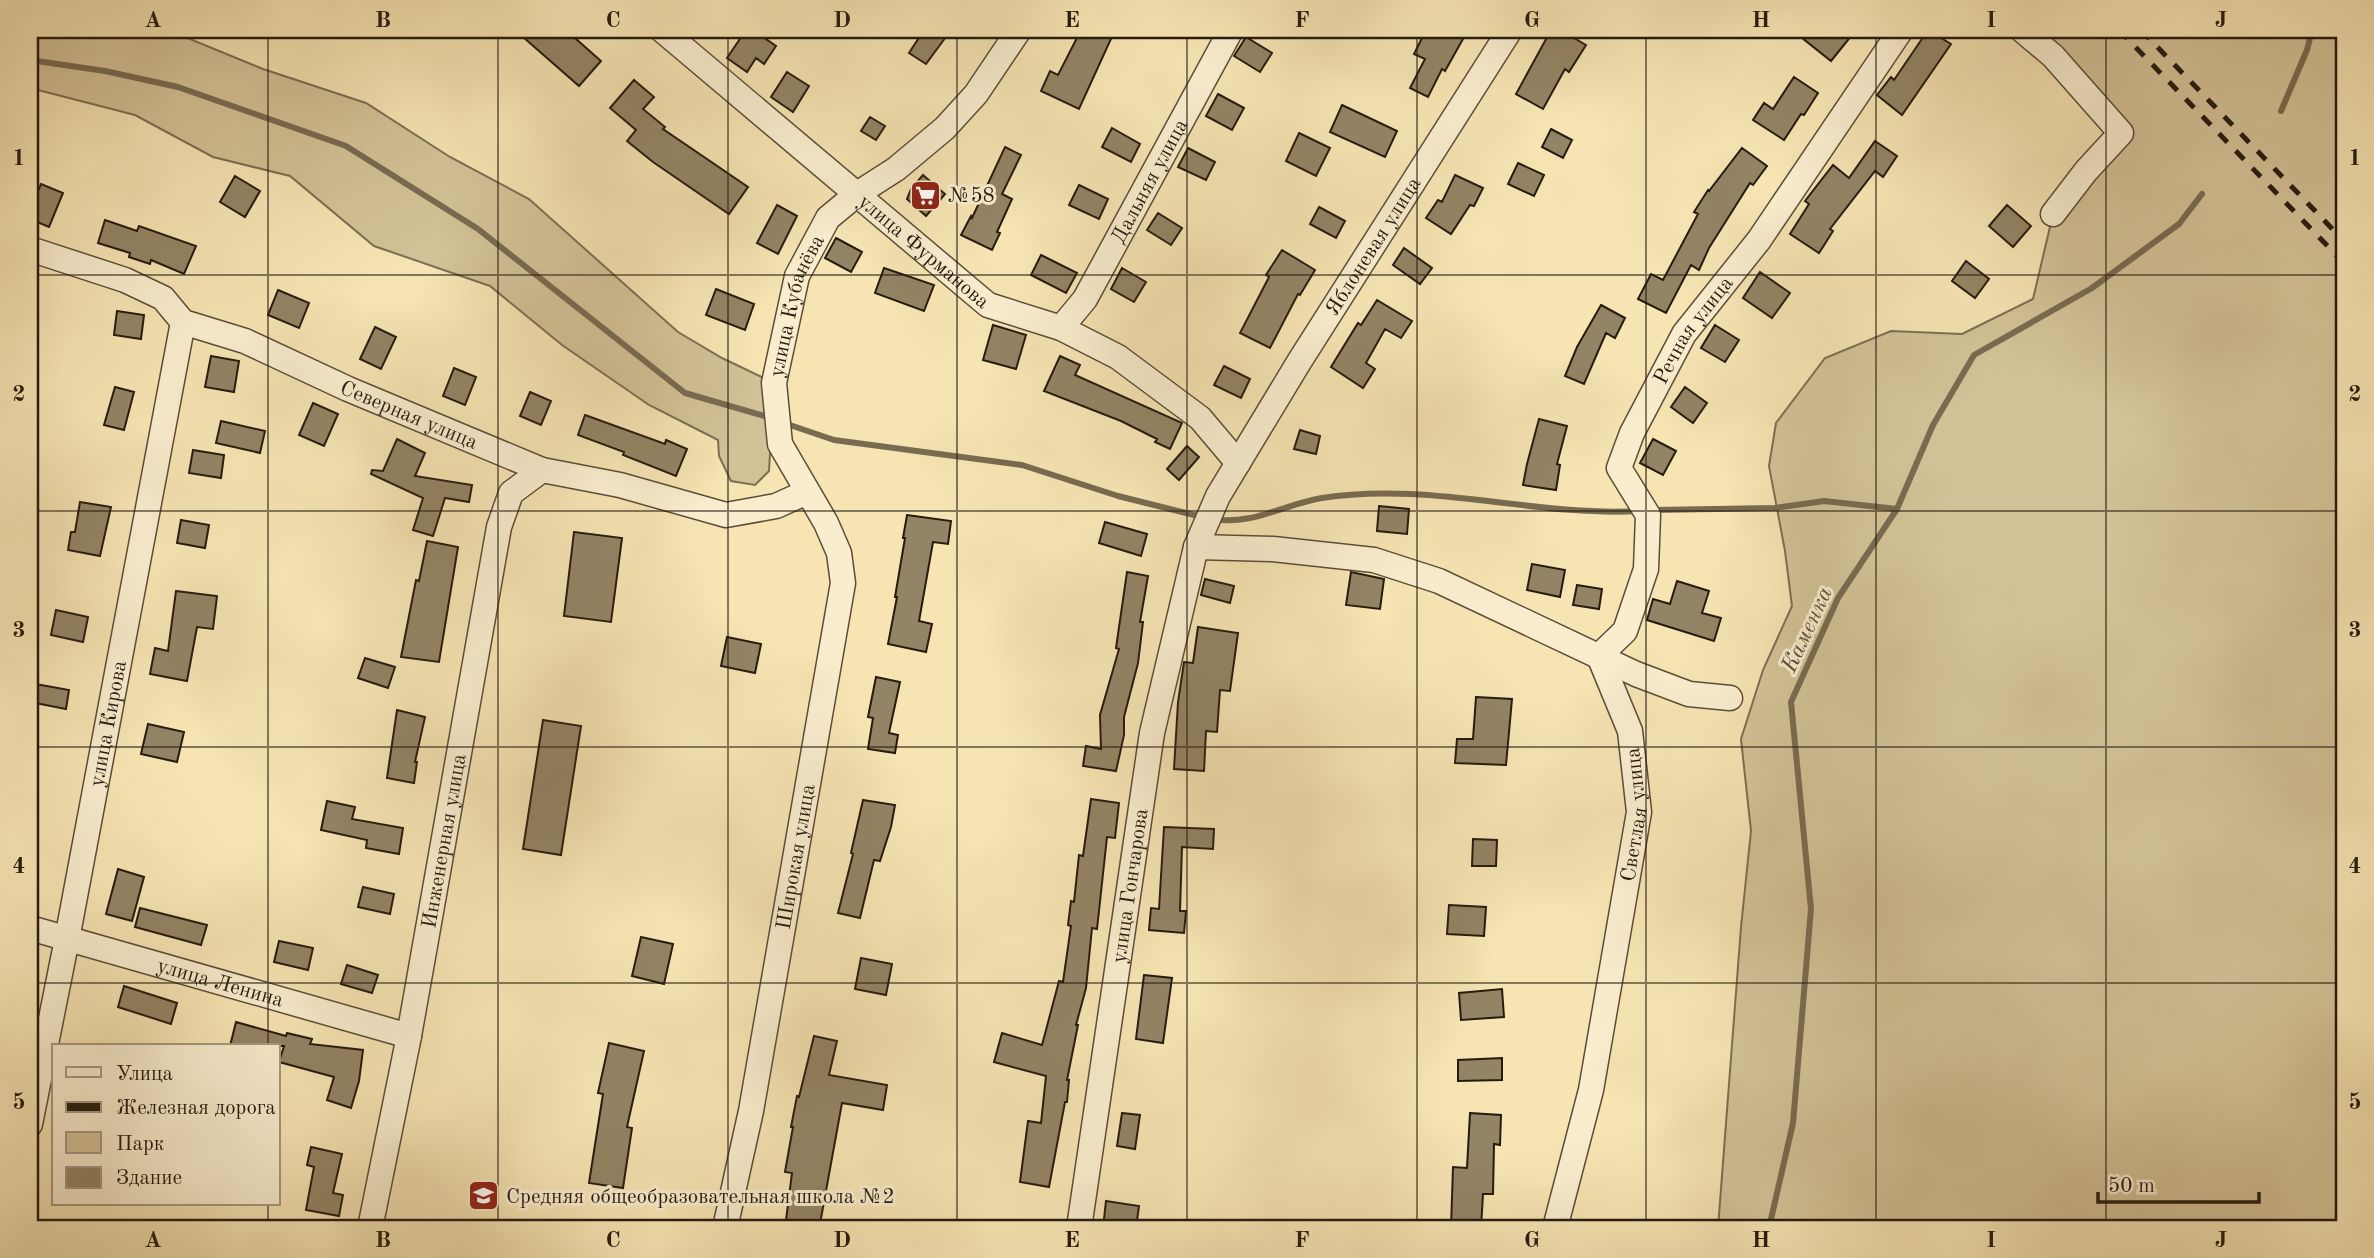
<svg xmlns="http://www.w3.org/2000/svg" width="2374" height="1258" font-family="'Old Standard TT',serif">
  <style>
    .green { fill: #d3c297; stroke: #7d6e54; stroke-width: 2 }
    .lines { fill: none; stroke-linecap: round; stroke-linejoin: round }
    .stream { stroke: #796b51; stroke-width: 6 }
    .building { fill: #938465; stroke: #271b10; stroke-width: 2 }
    .minor-casing { stroke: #5b4d39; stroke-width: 27 }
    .minor { stroke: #f9edce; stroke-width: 24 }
    .rail { stroke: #271b10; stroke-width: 5; stroke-dasharray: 12 12; stroke-linecap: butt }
    .grid { fill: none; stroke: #271b10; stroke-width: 2; stroke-opacity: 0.55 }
    .labels { text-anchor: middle; stroke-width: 6; stroke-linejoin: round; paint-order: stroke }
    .street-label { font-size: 21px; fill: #271b10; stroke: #f9edce }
    .poi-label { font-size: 21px; fill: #271b10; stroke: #f9edce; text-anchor: start }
    .water-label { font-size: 23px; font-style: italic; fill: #5e503b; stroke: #f9edce }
    .neatline { fill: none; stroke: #271b10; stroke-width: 2.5 }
    .grid-label { font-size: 23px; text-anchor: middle; font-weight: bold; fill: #271b10 }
  </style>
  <rect width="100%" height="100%" fill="#f6e4b3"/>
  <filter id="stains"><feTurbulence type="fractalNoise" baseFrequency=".00286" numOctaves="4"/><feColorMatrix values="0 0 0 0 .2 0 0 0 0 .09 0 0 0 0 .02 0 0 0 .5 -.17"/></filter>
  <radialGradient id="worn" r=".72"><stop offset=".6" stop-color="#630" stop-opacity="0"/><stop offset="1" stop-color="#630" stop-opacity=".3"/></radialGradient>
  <!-- green -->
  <path class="green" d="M30,30H168L263,69L366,103L450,157L529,199L678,332L722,358L774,383L769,471L755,485L731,481L719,456L718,440L649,405L562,345L490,286L374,246L290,176L213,157L135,115L30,88Z
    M2022,30H2344V1228H1718L1741,927L1751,831L1741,739L1763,670L1792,606L1785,551L1769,466L1776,423L1825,358L1891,331L1962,334L2033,299L2053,214L2121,133Z"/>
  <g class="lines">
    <!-- stream -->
    <path class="stream" d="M30,60L105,71L178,87L346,146L478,229L685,393L771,418
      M2281,111L2307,50L2312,30
      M784,423L834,440L1022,465L1118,496L1202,517
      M1653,510L1775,508L1824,501L1897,509
      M1213,519C1251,526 1285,504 1322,498C1429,481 1534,517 1639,511
      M1769,1228L1793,1123L1811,909L1791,702L1838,598L1897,509L1933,425L1974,355L2092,288L2179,224L2202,194"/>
  </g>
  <!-- building -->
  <path class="building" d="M515,30H581L575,38L601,61L579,86Z
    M746,30H753L776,46L764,64L756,58L747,72L727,58Z
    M924,30H951L926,64L909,53Z
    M1081,30H1115L1079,109L1041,91L1050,71L1058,75Z
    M1426,30H1468L1445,71L1442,69L1428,97L1410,88L1425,59L1414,54Z
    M1551,30H1560L1586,45L1569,72L1565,69L1543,109L1516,94Z
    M1792,30H1856L1831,61Z
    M1928,30L1951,44L1902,115L1877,95L1891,77L1894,80Z
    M1246,37L1272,53L1260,72L1234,56Z
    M787,72L809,86L793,112L771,97Z
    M1794,77L1818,93L1804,115L1801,114L1784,140L1753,120L1764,103L1773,109Z
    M634,80L654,97L643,109L665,127L663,129L748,187L729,214L653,162L627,141L636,130L610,108Z
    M1218,94L1244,108L1232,130L1206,116Z
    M1342,105L1397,131L1385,157L1330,132Z
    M870,117L885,126L876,140L861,131Z
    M1112,128L1140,144L1131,162L1102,147Z
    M1551,129L1572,140L1563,158L1542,147Z
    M1299,133L1330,148L1316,176L1286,161Z
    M1875,141L1897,156L1883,177L1875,171L1830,229L1833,231L1819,253L1790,234L1809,204L1805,201L1833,165L1849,178Z
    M1005,147L1021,155L1002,194L1012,199L997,232L1000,233L992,250L961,235L971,216L972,218Z
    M1188,148L1215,162L1206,180L1178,167Z
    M1742,148L1767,166L1753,185L1750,183L1709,248L1699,270L1691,265L1666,313L1638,299L1651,274L1663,280L1698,214L1694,212L1708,190L1709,191Z
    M1518,163L1544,175L1534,196L1508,184Z
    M923,175L945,194L926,216L907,199L911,189Z
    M1455,175L1483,188L1474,206L1470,205L1451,234L1426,218L1438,200L1442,202Z
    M235,176L260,191L245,217L220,202Z
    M41,184L63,193L49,227L30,219V212Z
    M1079,185L1108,199L1099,219L1069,205Z
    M777,205L797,216L778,254L757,243Z
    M2007,205L2031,226L2013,247L1989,226Z
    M1319,207L1345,221L1336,238L1310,224Z
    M1158,213L1182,228L1171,245L1147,230Z
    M105,220L137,231L139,226L196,246L184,274L151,260L150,264L129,257L130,253L98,243Z
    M836,238L862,252L851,272L825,258Z
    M1404,248L1432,268L1420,284L1393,265Z
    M1282,250L1315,270L1300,295L1298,294L1270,348L1240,333L1269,277L1266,275Z
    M1041,255L1077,273L1066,293L1031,275Z
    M1966,261L1989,279L1975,298L1952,281Z
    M884,268L934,285L924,311L875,293Z
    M1122,268L1146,282L1134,302L1111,289Z
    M1760,272L1790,293L1772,318L1743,298Z
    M716,289L754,304L745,330L706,315Z
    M278,290L309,303L299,328L268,315Z
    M1377,300L1412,321L1401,338L1385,329L1366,363L1375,369L1363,388L1331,367L1358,323L1361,325Z
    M1601,305L1625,318L1615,338L1606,333L1584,384L1565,376L1577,347Z
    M117,311L144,315L141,339L114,335Z
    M993,325L1026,335L1016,369L983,360Z
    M1715,325L1739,340L1725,362L1701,348Z
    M375,327L396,337L381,369L360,359Z
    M211,356L239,361L234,392L205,387Z
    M1060,356L1080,365L1075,375L1182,423L1170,449L1155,442L1157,439L1121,421L1044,391Z
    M1224,366L1250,379L1241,398L1214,385Z
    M454,368L476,377L465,405L443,396Z
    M115,387L134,392L124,430L104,425Z
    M1685,387L1707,403L1693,423L1671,407Z
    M530,392L551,401L541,425L520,416Z
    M313,403L338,414L324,446L299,435Z
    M585,415L665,444L666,440L687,449L676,476L623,455L624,452L578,435Z
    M1539,419L1567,426L1557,464L1560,465L1556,490L1523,485L1527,464Z
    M221,421L265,431L260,453L216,443Z
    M1300,430L1320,436L1316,454L1294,449Z
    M397,439L425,453L415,476L472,485L469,502L445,498L433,536L413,530L423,498L371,474L372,470L383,471Z
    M1653,439L1676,451L1663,475L1640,463Z
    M1187,446L1199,457L1179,480L1167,469Z
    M193,450L224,455L221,478L189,473Z
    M80,502L111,507L100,556L68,550L71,532H75Z
    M1379,506L1409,509L1407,534L1377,531Z
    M907,515L951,521L948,544L933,542L919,621L932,624L926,652L888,644L897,597H895L905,538H903Z
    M181,520L209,525L205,548L177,543Z
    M1105,522L1147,534L1141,556L1099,543Z
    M574,532L622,538L611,622L564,616Z
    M427,541L458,547L439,662L401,657L416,580L419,581Z
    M1532,564L1565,570L1560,597L1527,590Z
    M1127,572L1148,576L1140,622H1143L1138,663L1124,717V735L1116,771L1083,766L1086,746L1101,749L1100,715L1119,649L1116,648Z
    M1351,572L1384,579L1380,609L1346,605Z
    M1205,579L1234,586L1230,603L1201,595Z
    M1677,581L1709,591L1702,613L1721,618L1714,641L1647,620L1653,599L1670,604Z
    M1577,585L1602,589L1599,609L1573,605Z
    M176,591L217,596L213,629L197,627L187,681L150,674L155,648L168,651Z
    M56,610L88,617L83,642L51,635Z
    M1198,627L1238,633L1230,691L1220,690L1217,732L1206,731L1204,771L1174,769L1178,702L1184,662L1193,663Z
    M727,637L761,644L755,673L721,666Z
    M365,658L395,667L388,688L358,678Z
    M876,677L900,682L889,733L898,735L895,753L868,749L873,718L868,717Z
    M30,683L69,690L66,709L30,702Z
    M1476,697L1512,699L1506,765L1455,763L1457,739H1473Z
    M397,710L425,717L415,762H417L414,783L387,778Z
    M543,720L581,726L561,855L523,849Z
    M148,724L184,732L177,762L141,754Z
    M1091,799L1119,803L1115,838L1107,837L1097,929L1092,928L1086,988L1076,1025H1078L1067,1080H1069L1067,1102H1065L1049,1187L1020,1182L1028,1121L1041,1123L1046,1076L994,1062L1002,1033L1042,1045L1059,981L1063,982L1071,926L1068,925L1071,901L1074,902L1079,855L1083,856Z
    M863,800L895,805L891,827L880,861L874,860L860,918L838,913L853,854L851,853Z
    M327,801L355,807L352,819L403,828L399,854L366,848L367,840L321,830Z
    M1164,827L1214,829L1213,849L1182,847L1180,911H1186L1184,933L1149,930L1151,908L1159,909Z
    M1473,839L1497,840L1496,866H1472Z
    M118,869L144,877L132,921L106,914Z
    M363,887L394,894L390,914L358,907Z
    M1449,905L1486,907L1484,936L1447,934Z
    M140,908L207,925L201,945L135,927Z
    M641,937L673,944L664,984L632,976Z
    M279,941L313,948L308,970L274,962Z
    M861,958L892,964L886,995L855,989Z
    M347,965L378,975L372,993L341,984Z
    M1144,975L1172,978L1163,1043L1136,1039Z
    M124,986L177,1003L171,1024L118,1007Z
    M1502,989L1504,1017L1461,1020L1459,993Z
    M236,1022L286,1036L287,1033L312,1039L310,1044L363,1050L359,1081L351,1108L327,1100L334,1077L279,1062L284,1046H230Z
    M814,1036L837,1041L829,1075L887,1085L883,1110L842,1103L820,1224L786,1220L792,1173L785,1172L793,1127H791L797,1096L799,1097Z
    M609,1043L644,1051L627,1127L632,1128L623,1188L589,1183L603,1094L598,1093Z
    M1502,1058V1080L1458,1081V1060Z
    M1122,1113L1140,1115L1135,1149L1117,1146Z
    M1470,1113L1501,1115L1500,1145L1494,1144L1493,1194H1483L1481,1228H1451L1453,1167L1467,1168Z
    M311,1147L342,1154L333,1193L343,1195L339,1216L306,1210L314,1167L307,1165Z
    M1106,1201L1139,1206L1136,1228H1103Z"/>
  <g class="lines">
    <defs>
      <g id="minor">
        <path id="s1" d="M662,30L988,305L1061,328L1118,357L1200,418L1238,463"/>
        <path d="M2022,30L2053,56L2121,133L2086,171L2053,214"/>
        <path id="s2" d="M30,249L125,280L163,298L183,322L245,341L348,389L542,470L620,485L726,515L776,506L807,492"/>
        <path id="s3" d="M1061,328L1085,299L1231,30"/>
        <path d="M1196,547L1273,549L1374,560L1439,581L1636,674L1689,694L1730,698"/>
        <path id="s4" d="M1599,656L1625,631L1646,569L1648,515L1619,468L1632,433L1684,334L1759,240L1901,30"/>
        <path id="s5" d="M30,928L409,1036"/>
        <path id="s6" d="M30,1124L67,939L183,322"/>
        <path id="s7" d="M370,1228L409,1036L499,527L511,493L542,470"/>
        <path id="s8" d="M725,1228L751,1111L843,583L839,553L826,523L780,444L774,383L797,276L828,218L857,194L896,169L945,128L976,94L1019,30"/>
        <path id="s9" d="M1079,1228L1152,733L1196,547L1218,496L1299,362L1510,30"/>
        <path id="s10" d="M1555,1228L1591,1090L1639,812L1630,731L1599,656"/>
      </g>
    </defs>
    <!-- minor casing -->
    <use href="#minor" class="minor-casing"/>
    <!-- minor -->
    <use href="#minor" class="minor"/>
    <!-- rail -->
    <path class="rail" d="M2119,30L2344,263
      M2141,30L2344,241"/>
  </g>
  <!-- grid -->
  <path class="grid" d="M268,30V1046M498,30V1228M728,30V1228M957,30V1228M1187,30V1228M1417,30V1228M1646,30V1228M1876,30V1228M2106,30V1228M30,275H2344M30,511H2344M30,747H2344M30,983H2344M268,1204V1228"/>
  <!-- icons -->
  <defs>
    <symbol id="supermarket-square" viewBox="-11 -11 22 22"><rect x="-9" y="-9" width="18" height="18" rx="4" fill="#8f2418" stroke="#f9edce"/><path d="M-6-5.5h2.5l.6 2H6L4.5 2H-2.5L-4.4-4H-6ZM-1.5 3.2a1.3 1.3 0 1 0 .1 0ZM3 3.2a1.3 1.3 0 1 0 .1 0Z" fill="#fff"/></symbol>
    <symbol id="school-square" viewBox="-11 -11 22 22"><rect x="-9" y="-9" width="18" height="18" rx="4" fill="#8f2418" stroke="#f9edce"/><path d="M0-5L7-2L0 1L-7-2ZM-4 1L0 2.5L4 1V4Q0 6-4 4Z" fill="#fff"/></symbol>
  </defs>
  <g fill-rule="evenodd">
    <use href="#supermarket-square" x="908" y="178" width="35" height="35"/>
    <use href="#school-square" x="466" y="1178" width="35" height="35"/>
  </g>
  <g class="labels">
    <!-- street labels -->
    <g class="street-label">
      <text dy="7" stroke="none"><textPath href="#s3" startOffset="172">Дальняя улица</textPath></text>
      <text dy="7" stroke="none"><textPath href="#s9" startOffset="1041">Яблоневая улица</textPath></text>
      <text dy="7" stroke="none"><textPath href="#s1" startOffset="343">улица Фурманова</textPath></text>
      <text dy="7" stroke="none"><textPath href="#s8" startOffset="952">улица Кубанёва</textPath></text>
      <text dy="7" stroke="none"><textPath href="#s4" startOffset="368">Речная улица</textPath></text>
      <text dy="7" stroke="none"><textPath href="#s2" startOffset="418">Северная улица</textPath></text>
      <text dy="7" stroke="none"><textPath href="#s6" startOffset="408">улица Кирова</textPath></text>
      <text dy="7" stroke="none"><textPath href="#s10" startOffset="422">Светлая улица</textPath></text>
      <text dy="7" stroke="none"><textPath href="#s7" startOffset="394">Инженерная улица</textPath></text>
      <text dy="7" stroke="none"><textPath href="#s8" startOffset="378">Широкая улица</textPath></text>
      <text dy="7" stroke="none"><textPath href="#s9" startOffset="346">улица Гончарова</textPath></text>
      <text dy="7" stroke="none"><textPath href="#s5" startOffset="198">улица Ленина</textPath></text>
    </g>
    <!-- poi labels -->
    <g class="poi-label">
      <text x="948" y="202">№58</text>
      <text x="506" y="1203">Средняя общеобразовательная школа №2</text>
    </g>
    <!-- water labels -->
    <g class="water-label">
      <text transform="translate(1806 629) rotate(-65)" y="8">Каменка</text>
    </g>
  </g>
  <!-- margin -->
  <rect width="2374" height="1258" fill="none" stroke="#f6e4b3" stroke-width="77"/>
  <!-- legend -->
  <rect x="52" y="1044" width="228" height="161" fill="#f9edce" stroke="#a59982" stroke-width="2"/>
  <rect x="66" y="1067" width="35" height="10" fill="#f9edce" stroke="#a59982" stroke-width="2"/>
  <text x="116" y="1080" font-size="21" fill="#271b10">Улица</text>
  <rect x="66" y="1102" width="35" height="10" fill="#271b10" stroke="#a59982" stroke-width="2"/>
  <text x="116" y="1114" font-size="21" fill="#271b10">Железная дорога</text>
  <rect x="66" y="1132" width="35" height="21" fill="#d3c297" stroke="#a59982" stroke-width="2"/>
  <text x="116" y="1150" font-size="21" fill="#271b10">Парк</text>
  <rect x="66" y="1167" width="35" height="21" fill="#938465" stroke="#a59982" stroke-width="2"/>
  <text x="116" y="1184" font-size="21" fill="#271b10">Здание</text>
  <!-- scale -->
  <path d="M2098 1192v10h161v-10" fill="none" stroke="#271b10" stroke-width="3.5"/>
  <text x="2108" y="1192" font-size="21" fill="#271b10" stroke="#f9edce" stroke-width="5" paint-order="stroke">50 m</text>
  <rect x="38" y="38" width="2298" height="1182" class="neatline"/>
  <g class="grid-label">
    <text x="153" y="27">A</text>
    <text x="383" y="27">B</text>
    <text x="613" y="27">C</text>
    <text x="842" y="27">D</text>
    <text x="1072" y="27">E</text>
    <text x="1302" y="27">F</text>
    <text x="1532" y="27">G</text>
    <text x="1761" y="27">H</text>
    <text x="1991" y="27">I</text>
    <text x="2221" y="27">J</text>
    <text x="19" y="165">1</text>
    <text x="2355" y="165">1</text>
    <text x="19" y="401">2</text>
    <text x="2355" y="401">2</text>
    <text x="19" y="637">3</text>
    <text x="2355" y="637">3</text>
    <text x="19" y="873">4</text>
    <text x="2355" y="873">4</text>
    <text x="19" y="1109">5</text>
    <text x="2355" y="1109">5</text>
    <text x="153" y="1247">A</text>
    <text x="383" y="1247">B</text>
    <text x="613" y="1247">C</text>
    <text x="842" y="1247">D</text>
    <text x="1072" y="1247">E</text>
    <text x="1302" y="1247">F</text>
    <text x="1532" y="1247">G</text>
    <text x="1761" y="1247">H</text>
    <text x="1991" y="1247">I</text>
    <text x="2221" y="1247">J</text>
  </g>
  <rect width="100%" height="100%" filter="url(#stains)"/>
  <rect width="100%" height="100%" fill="url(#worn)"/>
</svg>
